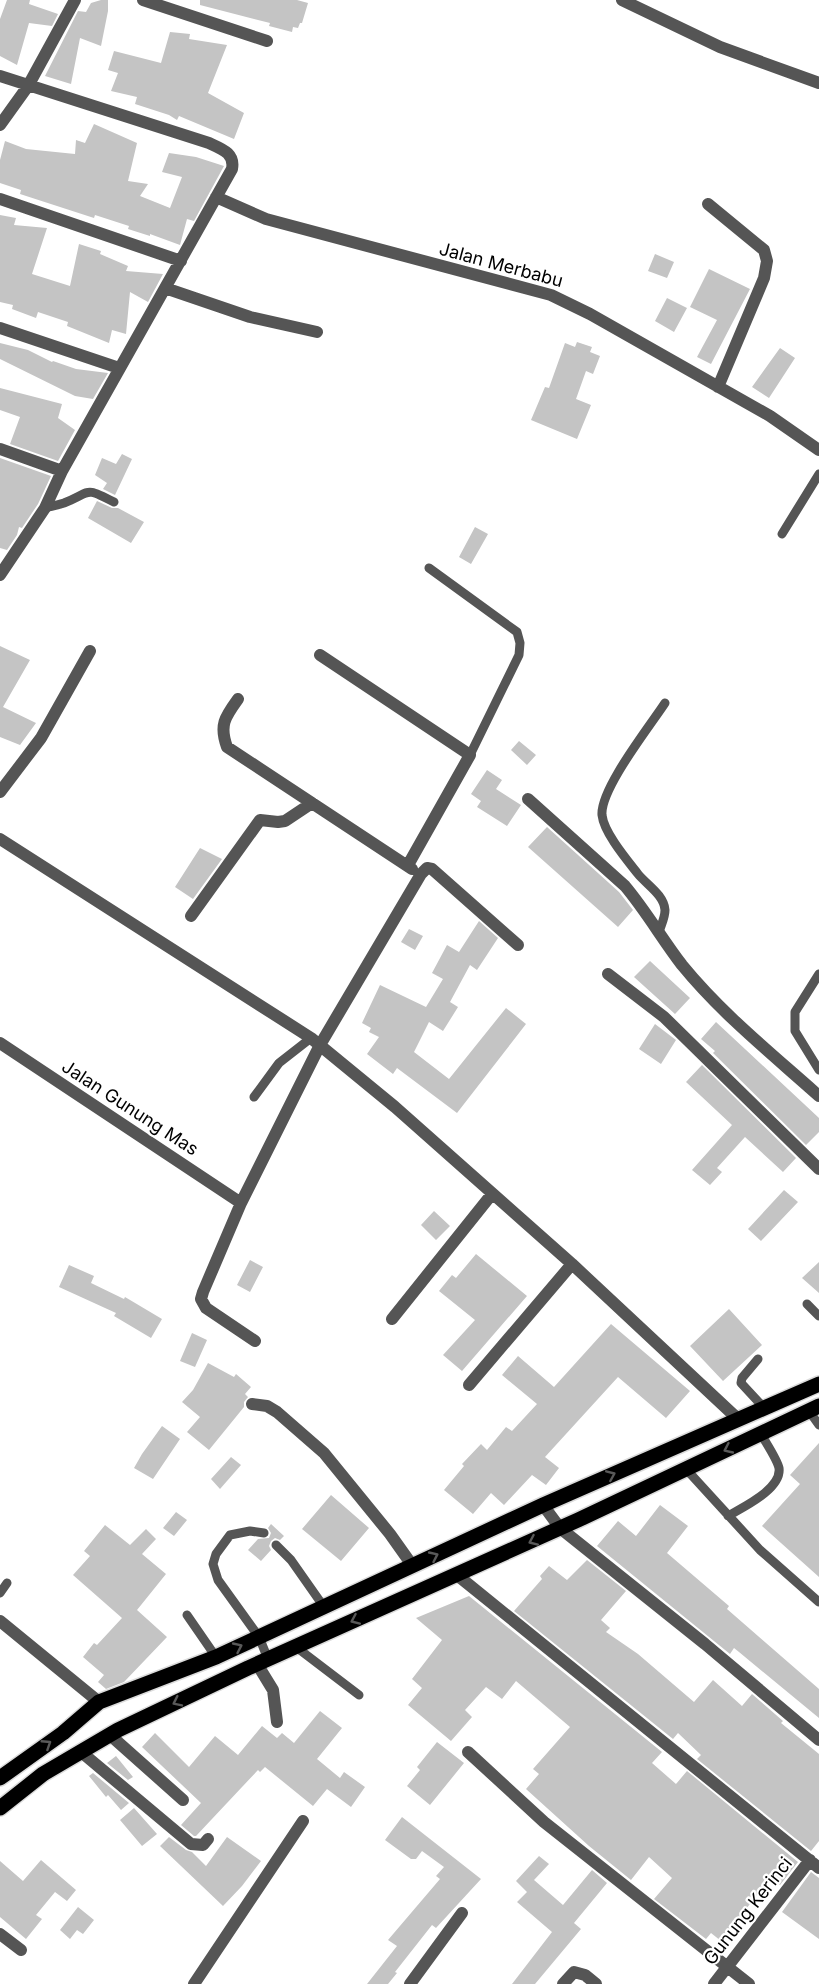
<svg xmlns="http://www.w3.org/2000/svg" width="819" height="1984" font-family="Inter,sans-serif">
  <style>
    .building { fill: #c4c4c4 }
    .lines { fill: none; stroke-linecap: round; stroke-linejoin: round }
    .primary-casing { stroke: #dbdbdb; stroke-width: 18 }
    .service { stroke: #555; stroke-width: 9 }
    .minor { stroke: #555; stroke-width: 12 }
    .primary { stroke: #000; stroke-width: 15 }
    .oneway { stroke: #595959 }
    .labels { text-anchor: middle; stroke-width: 4.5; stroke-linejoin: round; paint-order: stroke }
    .street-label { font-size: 18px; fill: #000; stroke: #fff }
  </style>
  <rect width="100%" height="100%" fill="#fff"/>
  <!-- building -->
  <path class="building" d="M7,0H30L29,4L58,14L52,26L29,23L17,65L0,56V19Z
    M101,0H108V11L101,46L80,38L71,84L45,76L78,11L86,12L91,3Z
    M200,0H297L308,3L302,23H300L298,28L293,27L292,32L269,26L270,23L200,5Z
    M170,32L190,34L189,39L227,45L208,93L244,113L234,139L179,116L177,120L169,115L135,104L137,97L111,91L118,73L108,70L114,51L161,63Z
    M94,124L137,143L128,181L148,184L140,196L170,208L182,177L162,172L169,153L196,157L224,166L194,221L187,219L180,245L150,234V236L128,229L129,226L95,215L94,218L20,194L21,190L0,183V160L5,141L26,149L75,154L76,140L85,143Z
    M0,215L16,218L14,225L47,228L32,274L70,286L79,244L101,251L100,254L128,266L126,271L163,274L148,302L130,292L126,334L112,330L109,343L67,326L68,322L38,312L36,318L12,309L13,305L0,302Z
    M655,254L674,262L667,278L648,271Z
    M709,269L750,289L711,364L697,357L717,320L690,307Z
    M667,298L687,308L674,332L655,321Z
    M577,342L592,347L590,352L600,356L593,374L586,371L576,399L591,405L577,439L531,420L545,387L549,388L565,343L575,347Z
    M0,343L28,350L52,362L53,361L76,369L108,373L93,399L75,396L0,359Z
    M780,348L795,358L769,398L752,387Z
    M0,388L62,404L58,418L75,430L58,461L10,444L20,417L0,410Z
    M122,454L132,459L115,495L103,489L107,483L95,475L102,458L116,464Z
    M0,458L51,476L38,504L22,528L19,527L17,535L7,550L0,548Z
    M97,501L112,508H118L144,522L131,543L88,518Z
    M475,527L488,534L471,564L459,557Z
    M0,646L30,660L3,707L36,723L20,745L0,737Z
    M519,741L536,755L527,765L511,750Z
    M487,770L502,780L496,789L521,805L507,826L477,807L481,801L471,794Z
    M547,827L619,892L633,910L618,927L528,847Z
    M200,848L222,859L193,899L175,887Z
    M479,921L498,938L477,970L470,965L450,1002L458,1007L443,1031L429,1022L414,1052L449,1079L506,1008L526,1024L457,1113L397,1068L393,1074L367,1054L379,1037L369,1032L371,1028L362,1023L380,985L426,1007L443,979L432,973L447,945L459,952Z
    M409,929L423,936L415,950L401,942Z
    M650,961L690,998L675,1014L634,977Z
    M716,1022L819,1118V1132L806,1145L713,1053L715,1051L701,1039Z
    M655,1024L676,1040L661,1064L639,1049Z
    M702,1065L796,1158L783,1172L745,1137L717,1168L722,1172L710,1185L692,1170L732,1125L686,1082Z
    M784,1190L798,1202L761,1241L748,1229Z
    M434,1211L450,1226L436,1240L421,1225Z
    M476,1254L527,1296L462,1371L443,1355L475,1320L439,1291L452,1275L456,1278Z
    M250,1260L263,1267L250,1292L237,1285Z
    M819,1262V1293L802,1278Z
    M69,1265L94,1276L91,1283L124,1299L125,1297L162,1319L151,1338L114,1316L116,1313L59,1287Z
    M729,1309L762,1345L723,1381L690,1346Z
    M611,1324L690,1391L666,1418L618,1377L545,1457L559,1468L546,1485L532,1475L504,1505L491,1493L473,1514L444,1490L464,1466L462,1464L481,1444L487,1450L506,1427L512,1431L537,1404L502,1375L518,1356L554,1387Z
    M192,1333L207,1340L195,1367L180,1361Z
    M208,1363L234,1377L236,1374L251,1387L245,1394L248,1397L244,1402V1407L209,1450L187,1432L200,1417L182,1402L193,1390Z
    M162,1426L180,1439L153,1479L134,1468L142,1454Z
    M819,1443V1577L762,1526L800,1484L790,1475Z
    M231,1457L241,1465L220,1489L211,1479Z
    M331,1495L369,1528L341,1561L302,1529Z
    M660,1505L688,1526L667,1553L729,1606L727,1609L819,1689V1718L739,1652L734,1648L730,1654L597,1546L618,1521L636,1536Z
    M176,1512L187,1520L174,1536L163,1528Z
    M271,1524L284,1536L280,1540L275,1538L271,1541L269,1546L271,1550L261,1561L248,1550L258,1539L269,1538L271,1533L268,1528Z
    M105,1525L130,1545L146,1529L156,1539L142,1554L166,1574L137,1610L167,1637L124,1682L106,1689L98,1682L104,1675L83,1657L94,1643L97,1645L122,1618L73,1575L90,1556L84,1551Z
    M587,1560L626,1591L601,1620L610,1628L606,1632L638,1654L694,1702L713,1680L742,1706L752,1694L783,1721L781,1723L819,1754V1841L811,1851L697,1759L701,1755L678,1733L673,1739L514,1611L542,1579L540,1576L549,1566L567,1580Z
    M469,1596L662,1752L652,1763L676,1784L687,1771L798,1862L780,1885L771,1877L721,1941L711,1933L706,1939L654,1899L672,1878L649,1857L631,1880L589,1846L526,1789L539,1774L533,1769L570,1727L516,1681L502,1699L486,1687L465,1710L472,1717L451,1741L408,1705L422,1688L412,1679L442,1640L416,1618Z
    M320,1711L342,1728L317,1759L340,1778L344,1772L365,1787L351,1807L327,1789L313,1806L265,1767L260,1772L258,1770L196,1836H194L181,1825L201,1803L142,1747L155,1733L189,1767L215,1736L238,1755L262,1726L277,1738L282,1733L294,1743Z
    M437,1742L464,1763L430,1805L407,1786L420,1770L417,1767Z
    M116,1756L133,1777L128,1780L107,1763Z
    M93,1773L129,1803L121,1810L108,1795L106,1797L89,1776Z
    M134,1808L157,1834L142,1846L120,1820Z
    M402,1817L481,1879L436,1928L432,1925L395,1972L397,1973L388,1984H367L397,1946L388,1940L440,1879L436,1876L444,1867L422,1851L416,1859H411L385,1840Z
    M169,1837L186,1850L192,1852L206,1866L227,1837L261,1861L242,1886L223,1906L160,1846Z
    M539,1856L549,1864L534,1880L563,1905L592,1870L607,1883L574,1923L581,1929L535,1984H512L552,1932L517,1902L527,1892L516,1881Z
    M41,1860L76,1890L67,1901L55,1892L36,1915L42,1919L26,1939L0,1917V1861L23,1881Z
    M811,1872L819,1878V1939L782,1912Z
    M78,1907L94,1920L83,1934L77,1930L70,1939L60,1930Z"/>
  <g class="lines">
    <defs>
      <path id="primary" d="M0,1778L63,1733L99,1702L216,1657L543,1505L819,1384
        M0,1808L43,1774L118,1730L248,1668L578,1520L819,1406"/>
    </defs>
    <!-- primary casing -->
    <use href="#primary" class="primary-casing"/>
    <!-- service -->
    <path class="service" d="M45,508C51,506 58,505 64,503C92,492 83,486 114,502
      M782,534L819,474
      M429,568L517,632L520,643L519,655L470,755
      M659,932C661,925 665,918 665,910C664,895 647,885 638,874C627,860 604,833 602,815C600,789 650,726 665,703
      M819,974L795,1012V1031L819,1070
      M254,1097L279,1063L311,1038
      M807,1304L819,1316
      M758,1359L742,1378L741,1383L765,1409
      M809,1411L819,1425
      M686,1469L760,1550L819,1602
      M728,1516C743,1507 782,1489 779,1468C777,1459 766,1443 761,1434
      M264,1533L250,1531L230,1535L216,1554L213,1564L218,1580L259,1637L268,1659
      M276,1545L291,1560L324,1607
      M0,1593L7,1583
      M187,1615L216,1657
      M296,1647L359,1695"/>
    <!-- minor -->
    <path class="minor" d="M143,0L267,41
      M622,0L720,47L819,83
      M0,76L209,143C222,149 235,153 232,169L62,471L45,508L0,575
      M0,125L28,86L75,0
      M216,197L266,219L551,295L590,314L770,416L819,450
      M0,199L181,261
      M708,204L764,250L767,261L764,278L718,387
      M165,288L250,317L317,332
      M0,328L119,368
      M0,449L62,471
      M320,655L470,755L408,865
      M238,699C225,717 219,725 227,747L412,869
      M0,792L41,738L90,651
      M528,799L625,886C646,911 662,939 682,965C722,1014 772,1054 819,1096
      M0,839L311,1038L395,1107L572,1264L739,1420
      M191,916L260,820L278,822L285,821L312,803
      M608,974L664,1017L819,1169
      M0,1043L241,1203
      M392,1319L492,1194
      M255,1341L206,1308L201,1299L203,1292L241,1203L320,1045L421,874L427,868L432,869L518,945
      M469,1385L572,1264
      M252,1404L267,1406L277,1412L324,1453L390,1534L412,1565
      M543,1505L560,1528L705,1644L819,1740
      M457,1575L819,1868
      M0,1621L99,1702
      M257,1664L273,1690L277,1722
      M110,1735L183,1800
      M80,1751L191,1844L203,1845L208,1839
      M468,1752L544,1822L749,1984
      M0,1934L21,1950
      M194,1984L303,1821
      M410,1984L462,1913
      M563,1984L574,1972L585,1975L596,1984
      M714,1984L810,1860"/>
    <!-- primary -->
    <use href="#primary" class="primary"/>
  </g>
  <!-- one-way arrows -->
  <defs><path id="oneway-chevron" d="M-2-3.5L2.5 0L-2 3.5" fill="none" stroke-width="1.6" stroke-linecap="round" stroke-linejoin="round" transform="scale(1.5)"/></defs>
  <g class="oneway">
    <use href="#oneway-chevron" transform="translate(728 1449) rotate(155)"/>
    <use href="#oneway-chevron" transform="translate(611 1475) rotate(-23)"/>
    <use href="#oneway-chevron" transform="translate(533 1541) rotate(156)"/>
    <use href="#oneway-chevron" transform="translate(434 1556) rotate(-25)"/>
    <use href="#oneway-chevron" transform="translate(355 1620) rotate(156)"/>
    <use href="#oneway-chevron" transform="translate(238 1647) rotate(-25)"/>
    <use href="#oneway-chevron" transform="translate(177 1702) rotate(154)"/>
    <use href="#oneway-chevron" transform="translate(47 1744) rotate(-33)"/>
  </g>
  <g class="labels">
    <!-- street labels -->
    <g class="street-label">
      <text transform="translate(501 265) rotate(15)" y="6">Jalan Merbabu</text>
      <text transform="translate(130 1108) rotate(33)" y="6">Jalan Gunung Mas</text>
      <text transform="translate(748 1911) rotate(-52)" y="6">Gunung Kerinci</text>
    </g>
  </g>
</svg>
